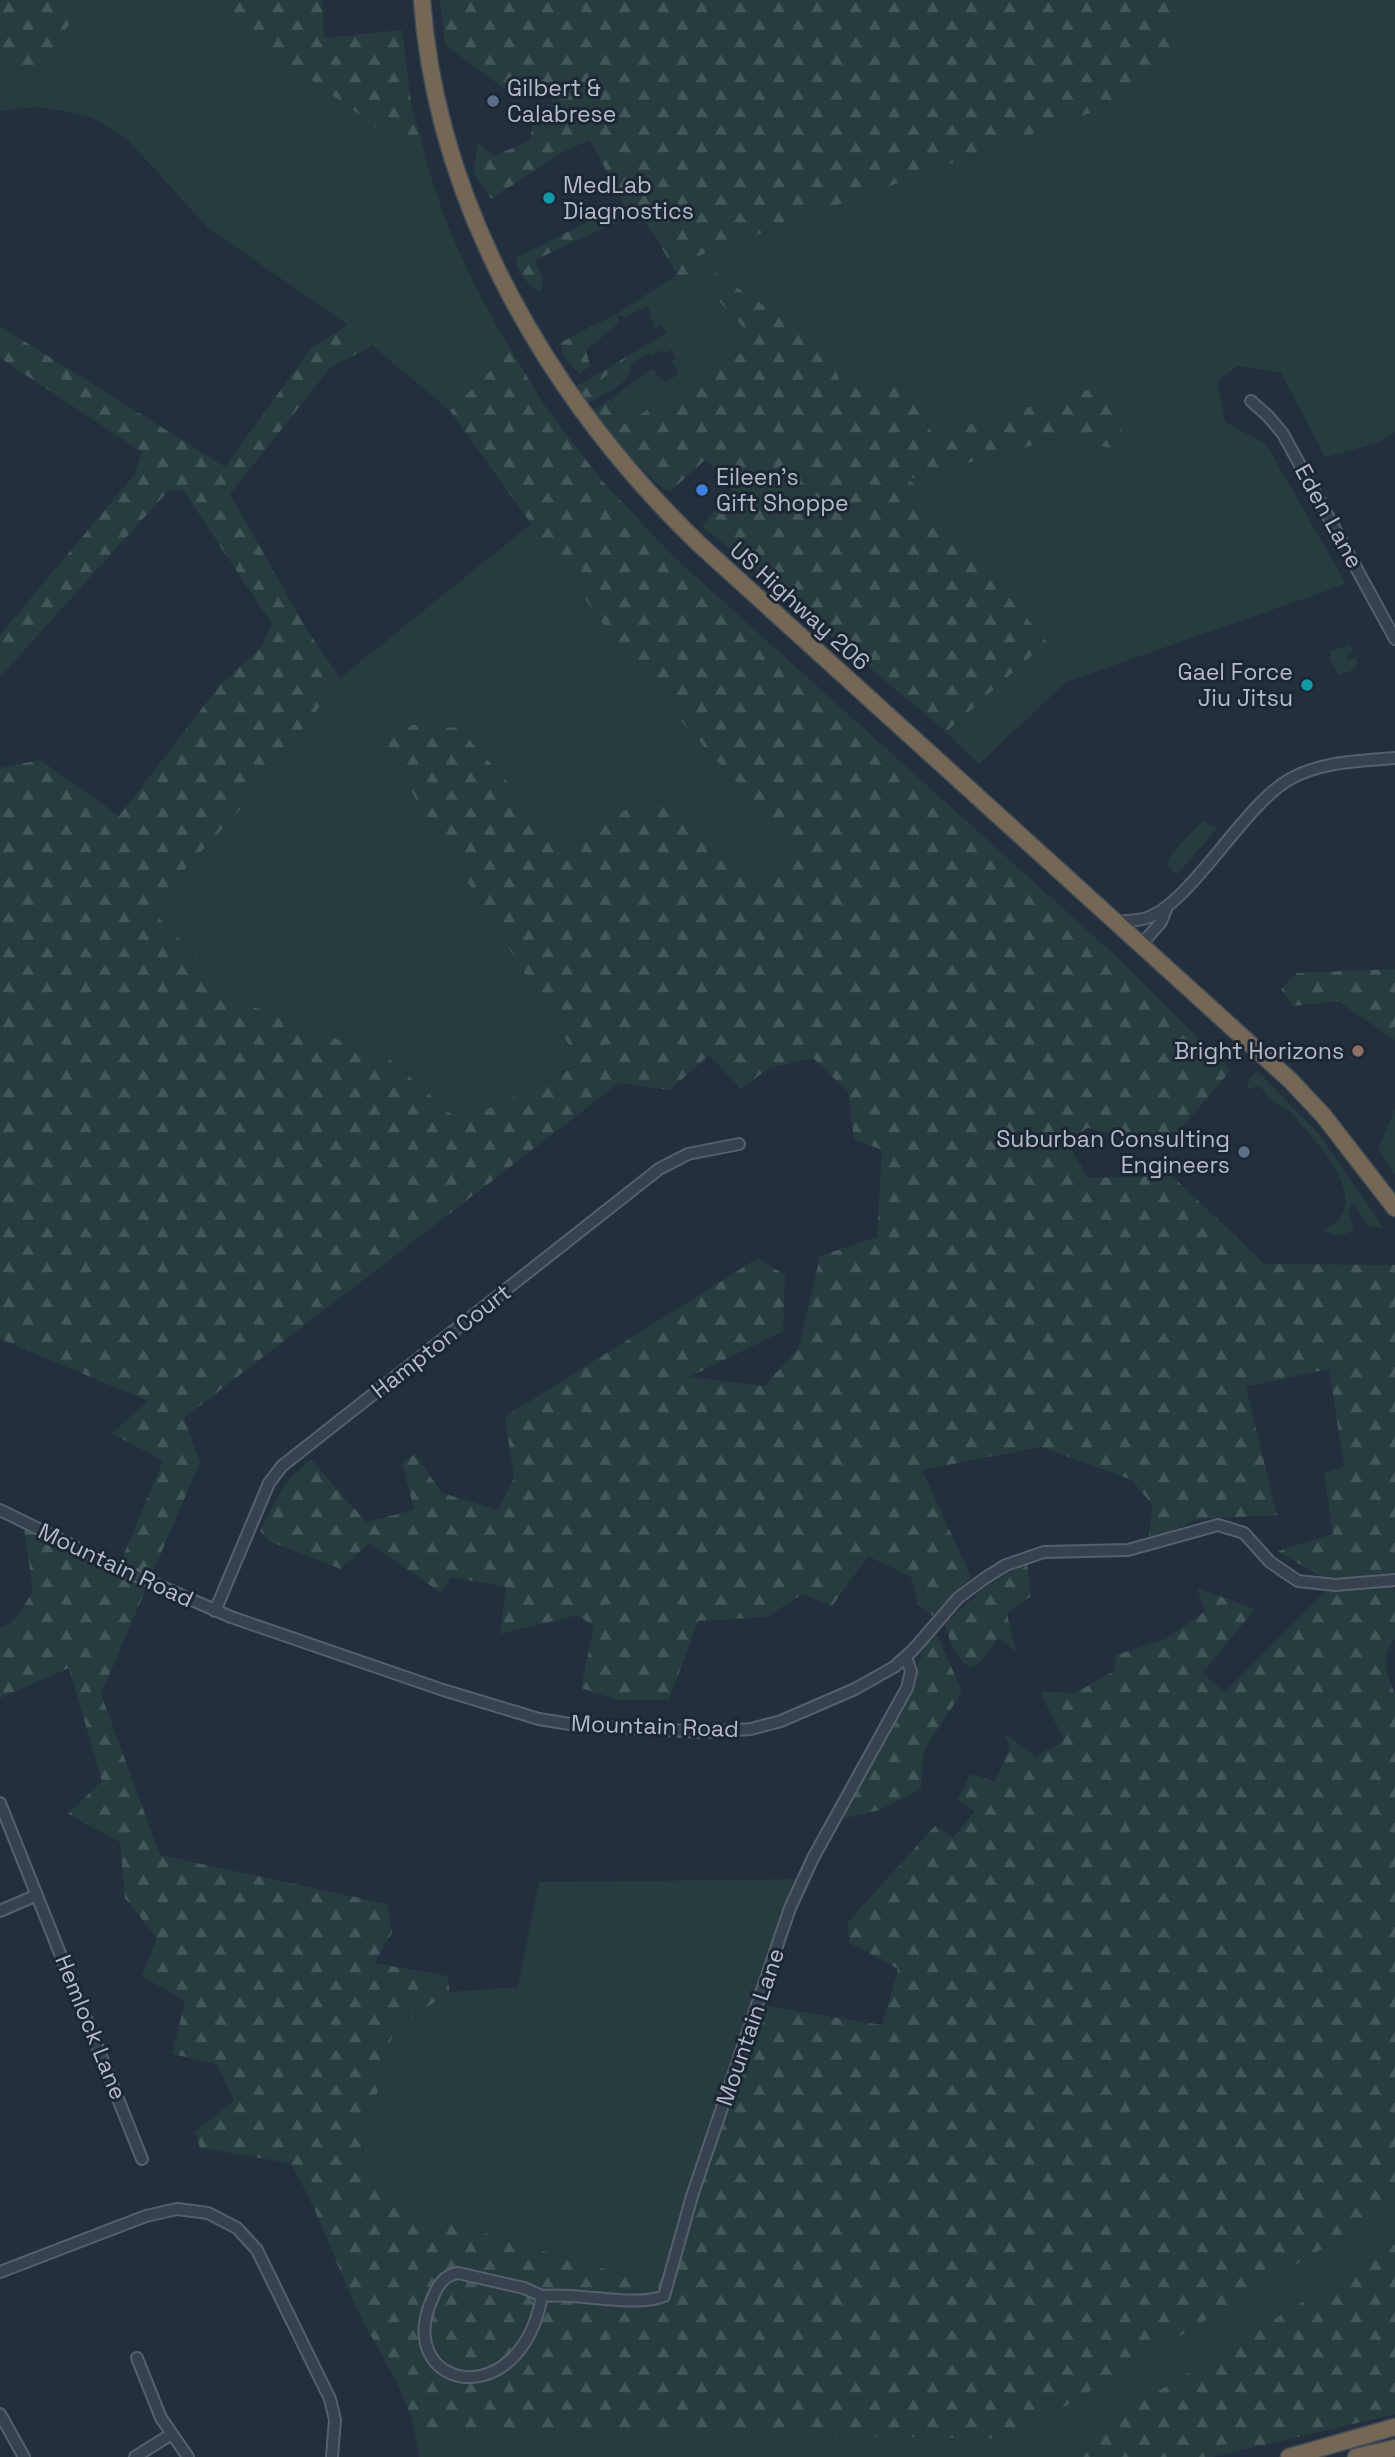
<svg xmlns="http://www.w3.org/2000/svg" width="1395" height="2457" font-family="'Space Grotesk',sans-serif">
  <style>
    .green { fill: #263c3f }
    .forest { fill: url(#forest-firs); fill-rule: evenodd }
    .lines { fill: none; stroke-linecap: round; stroke-linejoin: round }
    .minor-casing { stroke: #565f6c; stroke-width: 14 }
    .highway-casing { stroke: #434c59; stroke-width: 19 }
    .minor { stroke: #38414e; stroke-width: 10 }
    .highway { stroke: #746855; stroke-width: 16 }
    .service-dot { fill: #5c6f8a; stroke: #1d2633; stroke-width: 2.5 }
    .culture-dot { fill: #0f9aa8; stroke: #1d2633; stroke-width: 2.5 }
    .shop-dot { fill: #3f7fe0; stroke: #1d2633; stroke-width: 2.5 }
    .education-dot { fill: #8d6e63; stroke: #1d2633; stroke-width: 2.5 }
    .labels { text-anchor: middle; stroke-width: 6; stroke-linejoin: round; paint-order: stroke }
    .poi-label { font-size: 23px; fill: #b4bcc9; stroke: #1d2633; text-anchor: start }
    .street-label { font-size: 23px; fill: #b4bcc9; stroke: #1d2633 }
  </style>
  <defs>
    <pattern id="forest-firs" width="22" height="20" patternUnits="userSpaceOnUse" patternTransform="scale(1.75)"><rect width="22" height="20" fill="#263c3f"/><path d="M5 1l3.5 6h-7zM16 11l3.5 6h-7z" fill="#435659"/></pattern>
  </defs>
  <rect width="100%" height="100%" fill="#242f3e"/>
  <!-- green -->
  <path class="green" d="M85,0H203L422,160L426,159C444,227 475,290 511,350L450,411L348,325L208,228L127,139L93,118L65,111L34,107L0,111V53L34,78Z
    M1171,0H1395V432L1375,444L1325,457L1281,373L1238,366L1217,381L1225,422L1266,444L1346,584L1066,682L979,764L946,732L1046,642L909,479L1059,438L1111,448L1087,390L933,435L901,376L841,386L693,258L1123,101L1178,39Z
    M693,273L752,337L744,349L624,425L611,398L652,369L665,383L678,374L675,366L670,363L676,358L671,350L664,354L661,350L652,356L648,353L631,365C630,380 618,388 605,394L599,382L630,355L667,332L661,325L655,329L648,306L625,317L616,314L677,275Z
    M531,524L642,678L799,852L788,874L761,875L672,802L639,801L568,850L459,728L383,745L581,1063L460,1122L391,1060L241,1002L149,908L265,783L340,678Z
    M1348,645L1354,650L1346,656L1348,660L1356,657L1358,664L1353,670L1339,675L1329,658L1331,656L1329,652Z
    M1203,821L1217,829L1176,875L1168,865L1171,854Z
    M1258,1072L1320,1135L1384,1228L1368,1226L1353,1203L1348,1211L1354,1231L1336,1236L1323,1230C1329,1227 1336,1223 1340,1218C1363,1187 1309,1134 1291,1113C1286,1107 1279,1106 1273,1102C1266,1097 1265,1092 1260,1086L1246,1089L1251,1076Z
    M1395,1109V1175L1378,1149Z
    M806,1879L657,2284L391,2206L361,2156L394,2029L450,1992L518,1987L539,1882Z
    M1395,2204V2244L1053,2457H419L414,2428L1012,2439Z"/>
  <!-- forest -->
  <path class="forest" d="M0,0H85L34,78L0,53Z
    M203,0H322L324,38L402,30L411,103L426,159L422,161Z
    M440,0H1171L1178,39L1123,101L693,258L829,349L841,386L901,376L933,435L1087,390L1118,401L1122,429L1111,448L1059,438L909,479L1047,642L946,732L702,526L736,484L705,460L671,491L664,490L608,435L592,411L610,399L625,424L744,350L752,337L694,274L677,275L657,239L637,212L535,260L543,280L541,292L530,286L516,266L517,257L624,204L590,140L566,150L491,199L473,173L478,142L494,156L531,140L532,127L553,106L549,92L520,100L445,45Z
    M616,314L620,322L586,350L590,366L579,374L565,358L560,343Z
    M348,325L372,346L330,368L230,494L307,630L340,678L265,783L149,908L241,1002L391,1060L460,1122L581,1064L383,746L412,725L459,728L568,850L638,801L672,802L761,875L788,874L799,852L642,678L450,411L511,350L545,406L602,481L675,558L1119,959L1231,1070L1165,1147L1088,1128L1066,1141L1088,1178L1172,1176L1265,1264L1395,1265V1575H1390L1395,1592V1639C1379,1656 1387,1675 1395,1694V2204L1012,2439L414,2428C404,2386 378,2352 359,2313C334,2261 321,2214 290,2163L200,2148L195,2132L234,2100L217,2064L172,2054L185,2001L142,1976L157,1938L125,1898L120,1842L68,1814L102,1781L69,1668L0,1698V1628L12,1623L33,1592L23,1521L119,1566L163,1461L112,1433L148,1401L0,1339V768L40,760L119,816L220,685L261,647L272,624L183,490L168,491L0,677V635L135,474L142,452L0,358V326L225,467L311,348ZM709,1055L741,1089L769,1068L813,1058L848,1092L854,1139L882,1150L877,1237L820,1256L799,1348L764,1386L689,1377L783,1331L785,1275L758,1258L505,1417L514,1478L498,1510L442,1493L415,1454L402,1463L414,1510L366,1522L311,1459L286,1482L260,1531L271,1542L341,1569L369,1543L441,1593L451,1577L506,1587L500,1634L578,1615L594,1627L581,1688L618,1700H669L698,1621L766,1617L803,1594L832,1606L868,1556L911,1577L918,1604L932,1616L971,1577L922,1470L1041,1447L1132,1480L1153,1506L1148,1540L1199,1519L1277,1515L1246,1387L1329,1369L1344,1466L1324,1473L1333,1534L1278,1551L1333,1584L1225,1692L1202,1673L1255,1609L1197,1588L1205,1611L1166,1639L1116,1655L1114,1671L1075,1693L1040,1692L1064,1740L1036,1757L1004,1733L1010,1748L995,1782L971,1774L957,1800L975,1811L953,1838L935,1826L847,1923L850,1943L898,1969L882,2025L760,2005L656,2284L391,2206L361,2155L394,2029L450,1992L447,1976L374,1963L392,1933L387,1904L160,1855L101,1694L200,1462L184,1418L619,1083L670,1090Z
    M630,355L599,382L605,394L586,404L577,386Z
    M1395,969V1040L1338,1001L1293,1006L1281,989L1297,973Z
    M1027,1562L1031,1596L1007,1614L1016,1651L998,1638L981,1662L970,1668C955,1656 950,1643 945,1624L984,1588Z
    M937,1634L962,1692L924,1750L921,1789L879,1810L842,1819L912,1694L922,1648Z
    M1395,2244V2414L1213,2457H1053Z"/>
  <g class="lines">
    <defs>
      <path id="minor" d="M1251,401L1268,416L1283,434L1395,639
        M1116,922C1124,921 1134,921 1143,919C1189,908 1242,806 1290,779C1323,761 1359,761 1395,758
        M1141,945L1161,922L1167,907
        M0,1510L114,1566L231,1617L443,1690L539,1719L576,1725L705,1732L751,1729L781,1721L855,1689L894,1667L913,1650L958,1598L985,1578L1006,1565L1044,1552L1128,1550L1218,1525L1244,1533L1270,1562L1298,1581L1335,1585L1395,1580
        M215,1611L269,1483L282,1466L659,1169L688,1154L739,1144
        M0,1803L142,2159
        M0,1911L37,1895
        M0,2272L146,2216L177,2209L208,2213L237,2228L257,2250L330,2399L335,2420L332,2457
        M458,2273L524,2288L542,2296C519,2419 391,2388 433,2297C438,2285 444,2275 458,2273Z
        M542,2296C577,2292 636,2308 664,2296L692,2196L790,1908L813,1858L907,1688L911,1671L906,1657
        M137,2358L161,2418L188,2457
        M0,2414L24,2457
        M135,2457L170,2435"/>
      <path id="highway" d="M422,0C437,208 552,402 699,544L1290,1080L1323,1115L1395,1208
        M1289,2457L1395,2427
        M1356,2457L1395,2448"/>
    </defs>
    <!-- minor casing -->
    <use href="#minor" class="minor-casing"/>
    <!-- highway casing -->
    <use href="#highway" class="highway-casing"/>
    <!-- minor -->
    <use href="#minor" class="minor"/>
    <!-- highway -->
    <use href="#highway" class="highway"/>
  </g>
  <!-- markers -->
  <g class="service-dot">
    <circle cx="493" cy="101" r="7"/>
    <circle cx="1244" cy="1152" r="7"/>
  </g>
  <g class="culture-dot">
    <circle cx="549" cy="198" r="7"/>
    <circle cx="1307" cy="685" r="7"/>
  </g>
  <circle class="shop-dot" cx="702" cy="490" r="7"/>
  <circle class="education-dot" cx="1358" cy="1051" r="7"/>
  <g class="labels">
    <!-- poi labels -->
    <g class="poi-label">
      <text x="507" y="96">Gilbert &amp;<tspan x="507" dy="26">Calabrese</tspan></text>
      <text x="563" y="193">MedLab<tspan x="563" dy="26">Diagnostics</tspan></text>
      <text x="716" y="485">Eileen's<tspan x="716" dy="26">Gift Shoppe</tspan></text>
      <text x="1293" y="680" text-anchor="end">Gael Force<tspan x="1293" dy="26">Jiu Jitsu</tspan></text>
      <text x="1344" y="1059" text-anchor="end">Bright Horizons</text>
      <text x="1230" y="1147" text-anchor="end">Suburban Consulting<tspan x="1230" dy="26">Engineers</tspan></text>
    </g>
    <!-- street labels -->
    <g class="street-label">
      <text transform="translate(1329 516) rotate(61)" y="8">Eden Lane</text>
      <text transform="translate(800 606) rotate(42)" y="8">US Highway 206</text>
      <text transform="translate(441 1341) rotate(-38)" y="8">Hampton Court</text>
      <text transform="translate(116 1565) rotate(25)" y="8">Mountain Road</text>
      <text transform="translate(655 1726) rotate(2)" y="8">Mountain Road</text>
      <text transform="translate(91 2027) rotate(68)" y="8">Hemlock Lane</text>
      <text transform="translate(750 2027) rotate(-71)" y="8">Mountain Lane</text>
    </g>
  </g>
</svg>
